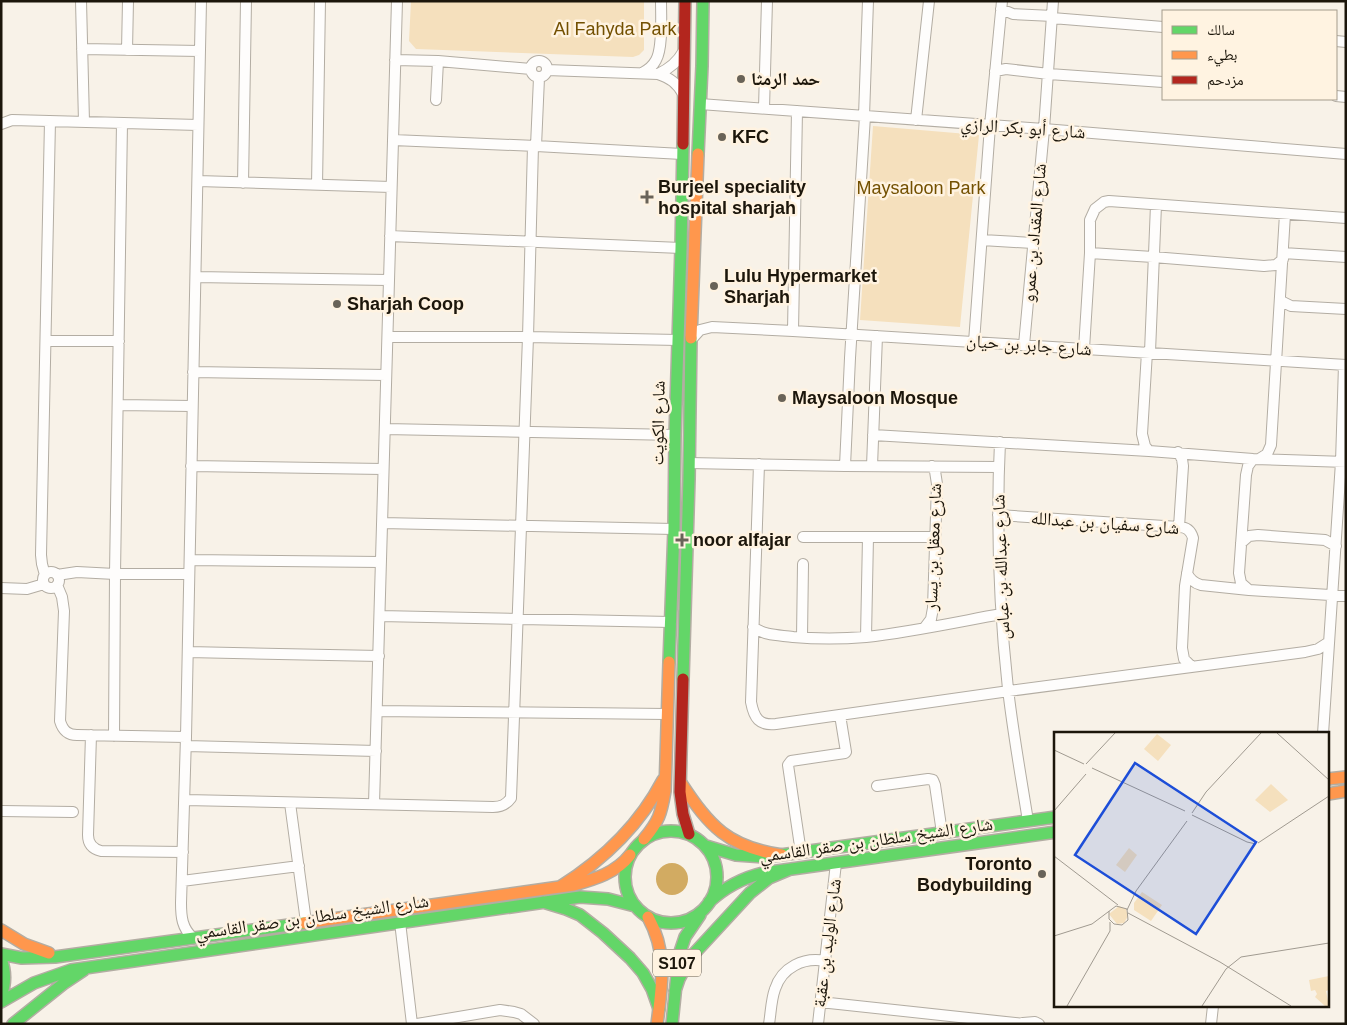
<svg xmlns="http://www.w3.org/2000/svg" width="1347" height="1025" font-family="Helvetica,'Noto Naskh Arabic',sans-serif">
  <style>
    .green { fill: #f5e0bd }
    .water { fill: #d2ab62 }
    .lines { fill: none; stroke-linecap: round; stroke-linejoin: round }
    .street-casing { stroke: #b3ada3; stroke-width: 12 }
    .fast-casing { stroke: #b3ada3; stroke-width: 14 }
    .slow-casing { stroke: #b3ada3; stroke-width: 14 }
    .jam-casing { stroke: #b3ada3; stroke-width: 14 }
    .street { stroke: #fefdfc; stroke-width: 10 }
    .fast { stroke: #63d668; stroke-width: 11 }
    .slow { stroke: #ff974d; stroke-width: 11 }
    .jam { stroke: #b3261e; stroke-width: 11 }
    .poi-dot { fill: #696358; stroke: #fff3e1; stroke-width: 2 }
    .labels { text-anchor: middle; stroke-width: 5; stroke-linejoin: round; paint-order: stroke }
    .shield { fill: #fff3e1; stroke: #60584b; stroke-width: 1 }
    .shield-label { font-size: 16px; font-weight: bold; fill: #1c160b }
    .park-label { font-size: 18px; fill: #735001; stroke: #fff3e1 }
    .poi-label { font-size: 18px; font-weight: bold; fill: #1c160b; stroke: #fff3e1; text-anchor: start }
    .street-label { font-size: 18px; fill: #1c160b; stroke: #fff3e1 }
    .inset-road { fill: none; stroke: #a09a90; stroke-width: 1 }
    .view { fill: #1d4ed8; fill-opacity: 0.15; stroke: #1d4ed8; stroke-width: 2.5 }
    .inset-edge { fill: none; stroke: #1c160b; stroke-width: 2.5 }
  </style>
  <rect width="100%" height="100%" fill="#f8f2e8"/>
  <!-- green -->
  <path class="green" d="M411,1H644V50L639,55L633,57L416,49L409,41Z
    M873,126L979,135L960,327L860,320Z"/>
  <!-- water -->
  <path class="water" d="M656 879a16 16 0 1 1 32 0a16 16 0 1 1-32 0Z"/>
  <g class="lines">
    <defs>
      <path id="street" d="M81,1L84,122
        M1001,9L1013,14L1053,16
        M1052,18L1163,27
        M1336,41L1346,42
        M82,49L200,51
        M127,50L128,1
        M395,60L438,61L531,69
        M531 69a8 8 0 1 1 16 0a8 8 0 1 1-16 0Z
        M547,70L658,74C670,78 677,83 683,94
        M995,71L1006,69L1049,74L1163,82
        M642,73C648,70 653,66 656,60C663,48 661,16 661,1
        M658,74C669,69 677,63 683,52
        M1336,96L1346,97
        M436,100L438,61
        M700,104L1044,129L1346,154
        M764,108L767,1
        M864,116L868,1
        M916,120L929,1
        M1,124L12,120L198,125
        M393,140L536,146L682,154
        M536,146L539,78
        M198,181L391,187
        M243,183L246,1
        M317,185L320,1
        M390,236L681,248
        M982,240L1033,243
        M1090,253L1153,257L1264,266L1276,265L1283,259
        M1283,253L1346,257
        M196,277L389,280
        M1281,301L1291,306L1346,309
        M793,331L797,111
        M388,337H528L678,340
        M691,340L700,330L712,327L793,331L1346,365
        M46,341H119
        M974,342L990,126L1002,1
        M1024,345L1044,129L1053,1
        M1084,349L1090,253V220L1095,209L1104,202L1109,201L1346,218
        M1147,352L1142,434L1145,446L1149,451
        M1150,352L1156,205
        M193,372L386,375
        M118,405L192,406
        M385,429L675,435
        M873,435L1149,451L1253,459L1346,462
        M1000,442C996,525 999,607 1008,689C1013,733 1021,777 1028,821
        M1178,452L1182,459L1183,466L1179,527
        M1259,459L1267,454L1271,445L1285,214
        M689,463L845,466L999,467
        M759,464L751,702C754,718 759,726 776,724L1009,691L1305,652L1318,649L1329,642
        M191,466L383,469
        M845,466L850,358L865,116
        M872,466L877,336
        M998,515L1179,527C1187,527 1191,531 1193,538L1185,586L1182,648L1184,659L1192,667
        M382,523L674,529
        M803,537H935
        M1241,543L1249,536L1258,535L1325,540L1336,546
        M190,560L381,562
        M43 580a8 8 0 1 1 16 0a8 8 0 1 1-16 0Z
        M1187,573C1190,580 1194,583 1201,585L1249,590L1346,596
        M45,575L42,564L41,555L50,121
        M57,575L77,572L115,574H189
        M57,585L62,597L64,611L60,721C63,731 68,735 77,735L186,737
        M1,588L27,589L44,584
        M1249,590L1241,583L1239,573L1246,475L1248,466L1253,459
        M380,616L671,622
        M753,627C765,636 779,635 793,637C817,639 841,639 866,637C911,632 957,622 1001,614
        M925,627L931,619L933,608L937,484L935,471L932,466
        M802,637L803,564
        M866,637L868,537
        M188,652L379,656
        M377,711L667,714
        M1323,734L1341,462L1344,365
        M91,735L88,835C88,844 93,849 101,851L183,852
        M114,736L115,574L122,123
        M186,746L376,751
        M877,786L928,779L933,780L935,785L942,833
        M185,800L493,807C501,807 506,805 511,798L528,337L533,146
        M290,803L306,922
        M374,804C382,537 389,269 397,1
        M1,811L73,812
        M801,853L788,765L791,761L845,753L846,752L840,715
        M182,881L299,866
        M400,922L412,1024
        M193,938C182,928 181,917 181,903L186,737L201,1
        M820,1002L1024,1024
        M1023,1023L1035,1022L1039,1024
        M417,1024L500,1010L514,1012L521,1014L534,1024
        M769,1024C771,1012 771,1000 775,989C782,967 804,957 825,961
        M818,1024L836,863
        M1211,1024L1213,1006"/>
      <path id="fast" d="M698,154L702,66L703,1
        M669,662L674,529L675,435L681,248L683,144
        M683,679L689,479L691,338
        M625 877a46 46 0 1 1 92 0a46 46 0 1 1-92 0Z
        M706,846L736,855L766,857L1056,817
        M543,902L566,909L580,915L603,933L630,958L643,973L652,989L659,1009
        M709,902C725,887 742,878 763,873L1056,832
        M1,954L22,958L55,957L304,923
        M1,959C6,972 6,983 1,996
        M675,991L679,979L690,958L750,893L769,878L788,870
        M1,1002L34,983L71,970L580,897L608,899L635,906
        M13,1024L63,984L84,970
        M672,1024L679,955L685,937L700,915"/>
      <path id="slow" d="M691,338L698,154
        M1328,779L1346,777
        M681,783C710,827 728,847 782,855
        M1328,794L1346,791
        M644,839C659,821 661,814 665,791L669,662
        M560,887C603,860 639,826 663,780
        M648,917C668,953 662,985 657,1024
        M304,923L574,885C595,879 616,873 630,855
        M1,930L24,944L49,953"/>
      <path id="jam" d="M683,144L685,1
        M683,679L680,792L683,814L689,834"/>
    </defs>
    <!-- street casing -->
    <use href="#street" class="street-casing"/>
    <!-- fast casing -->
    <use href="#fast" class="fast-casing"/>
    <!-- slow casing -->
    <use href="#slow" class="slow-casing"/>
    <!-- jam casing -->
    <use href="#jam" class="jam-casing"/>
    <!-- street -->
    <use href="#street" class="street"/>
    <!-- fast -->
    <use href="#fast" class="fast"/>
    <!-- slow -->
    <use href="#slow" class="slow"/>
    <!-- jam -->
    <use href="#jam" class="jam"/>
  </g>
  <!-- markers -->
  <g class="poi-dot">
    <circle cx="741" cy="79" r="5"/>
    <circle cx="722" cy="137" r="5"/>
    <path d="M644.5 189.5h5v5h5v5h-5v5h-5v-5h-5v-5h5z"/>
    <circle cx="714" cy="286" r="5"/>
    <circle cx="337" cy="304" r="5"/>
    <circle cx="782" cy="398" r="5"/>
    <path d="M679.5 532.5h5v5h5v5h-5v5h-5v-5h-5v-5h5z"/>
    <circle cx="1042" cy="874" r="5"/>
  </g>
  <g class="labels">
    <!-- shield labels -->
    <rect class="shield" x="653" y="949.5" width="48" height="27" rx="4"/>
    <g class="shield-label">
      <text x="677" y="969">S107</text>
    </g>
    <!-- park labels -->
    <g class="park-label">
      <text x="615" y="35">Al Fahyda Park</text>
      <text x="921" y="194">Maysaloon Park</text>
    </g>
    <!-- poi labels -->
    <g class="poi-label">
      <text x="751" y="85">حمد الرمثا</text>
      <text x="732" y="143">KFC</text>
      <text x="658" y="193">Burjeel speciality<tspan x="658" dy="21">hospital sharjah</tspan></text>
      <text x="724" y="282">Lulu Hypermarket<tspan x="724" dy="21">Sharjah</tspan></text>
      <text x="347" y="310">Sharjah Coop</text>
      <text x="792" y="404">Maysaloon Mosque</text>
      <text x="693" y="546">noor alfajar</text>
      <text x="1032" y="870" text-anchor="end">Toronto<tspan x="1032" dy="21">Bodybuilding</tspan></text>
    </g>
    <!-- street labels -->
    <g class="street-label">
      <text transform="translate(1023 128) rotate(4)" y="6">شارع أبو بكر الرازي</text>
      <text transform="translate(1034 233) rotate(-85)" y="6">شارع المقداد بن عمرو</text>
      <text transform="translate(1029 345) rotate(4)" y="6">شارع جابر بن حيان</text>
      <text transform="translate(658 423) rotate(-89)" y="6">شارع الكويت</text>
      <text transform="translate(1105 523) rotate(4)" y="6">شارع سفيان بن عبدالله</text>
      <text transform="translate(933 547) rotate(-88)" y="6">شارع معقل بن يسار</text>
      <text transform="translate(1001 567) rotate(-92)" y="6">شارع عبدالله بن عباس</text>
      <text transform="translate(876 840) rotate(-8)" y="6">شارع الشيخ سلطان بن صقر القاسمي</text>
      <text transform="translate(312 917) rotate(-8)" y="6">شارع الشيخ سلطان بن صقر القاسمي</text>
      <text transform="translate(827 943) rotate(-83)" y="6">شارع الوليد بن عقبة</text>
    </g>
  </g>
  <!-- overview -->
  <g transform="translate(1054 732)">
    <rect width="275" height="275" fill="#f8f2e8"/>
    <path d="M103,2L117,13L104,29L90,17ZM217,52L234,68L216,80L201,68ZM75,116L83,123L71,140L62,133ZM88,160L108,173L97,189L80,178V171ZM65,174L72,177L74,184L70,191L63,192L55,182ZM275,244V258L272,259L275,274H271L261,265L263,262L261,258L257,259L255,248Z" fill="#f5e0bd"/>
    <path class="inset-road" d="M223,1L275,48M0,18L30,32M32,32L61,1M38,36L131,79M0,79L32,42M138,81L152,60L207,1M138,83L193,110L202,112M204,111L275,64M0,124L64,173M73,178L82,159L133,89M74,181L166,230L237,274M0,204L38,192L62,174L73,177L74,188L68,193L60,192L55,187V179M13,274L56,199V190M148,274L172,237L187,225L275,211"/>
    <path class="view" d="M81,31L202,110L142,202L21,123Z"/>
    <rect width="275" height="275" class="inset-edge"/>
  </g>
  <!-- border -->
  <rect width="1347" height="1025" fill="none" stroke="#1c160b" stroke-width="5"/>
  <!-- legend -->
  <rect x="1162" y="10" width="175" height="90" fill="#fff3e1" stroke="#a49b8b"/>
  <rect x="1172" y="26" width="25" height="8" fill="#63d668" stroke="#a49b8b"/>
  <text x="1207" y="35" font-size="15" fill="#1c160b">سالك</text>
  <rect x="1172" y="51" width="25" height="8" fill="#ff974d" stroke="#a49b8b"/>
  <text x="1207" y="60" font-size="15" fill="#1c160b">بطيء</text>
  <rect x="1172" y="76" width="25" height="8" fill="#b3261e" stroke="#a49b8b"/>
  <text x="1207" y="85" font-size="15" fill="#1c160b">مزدحم</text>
</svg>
